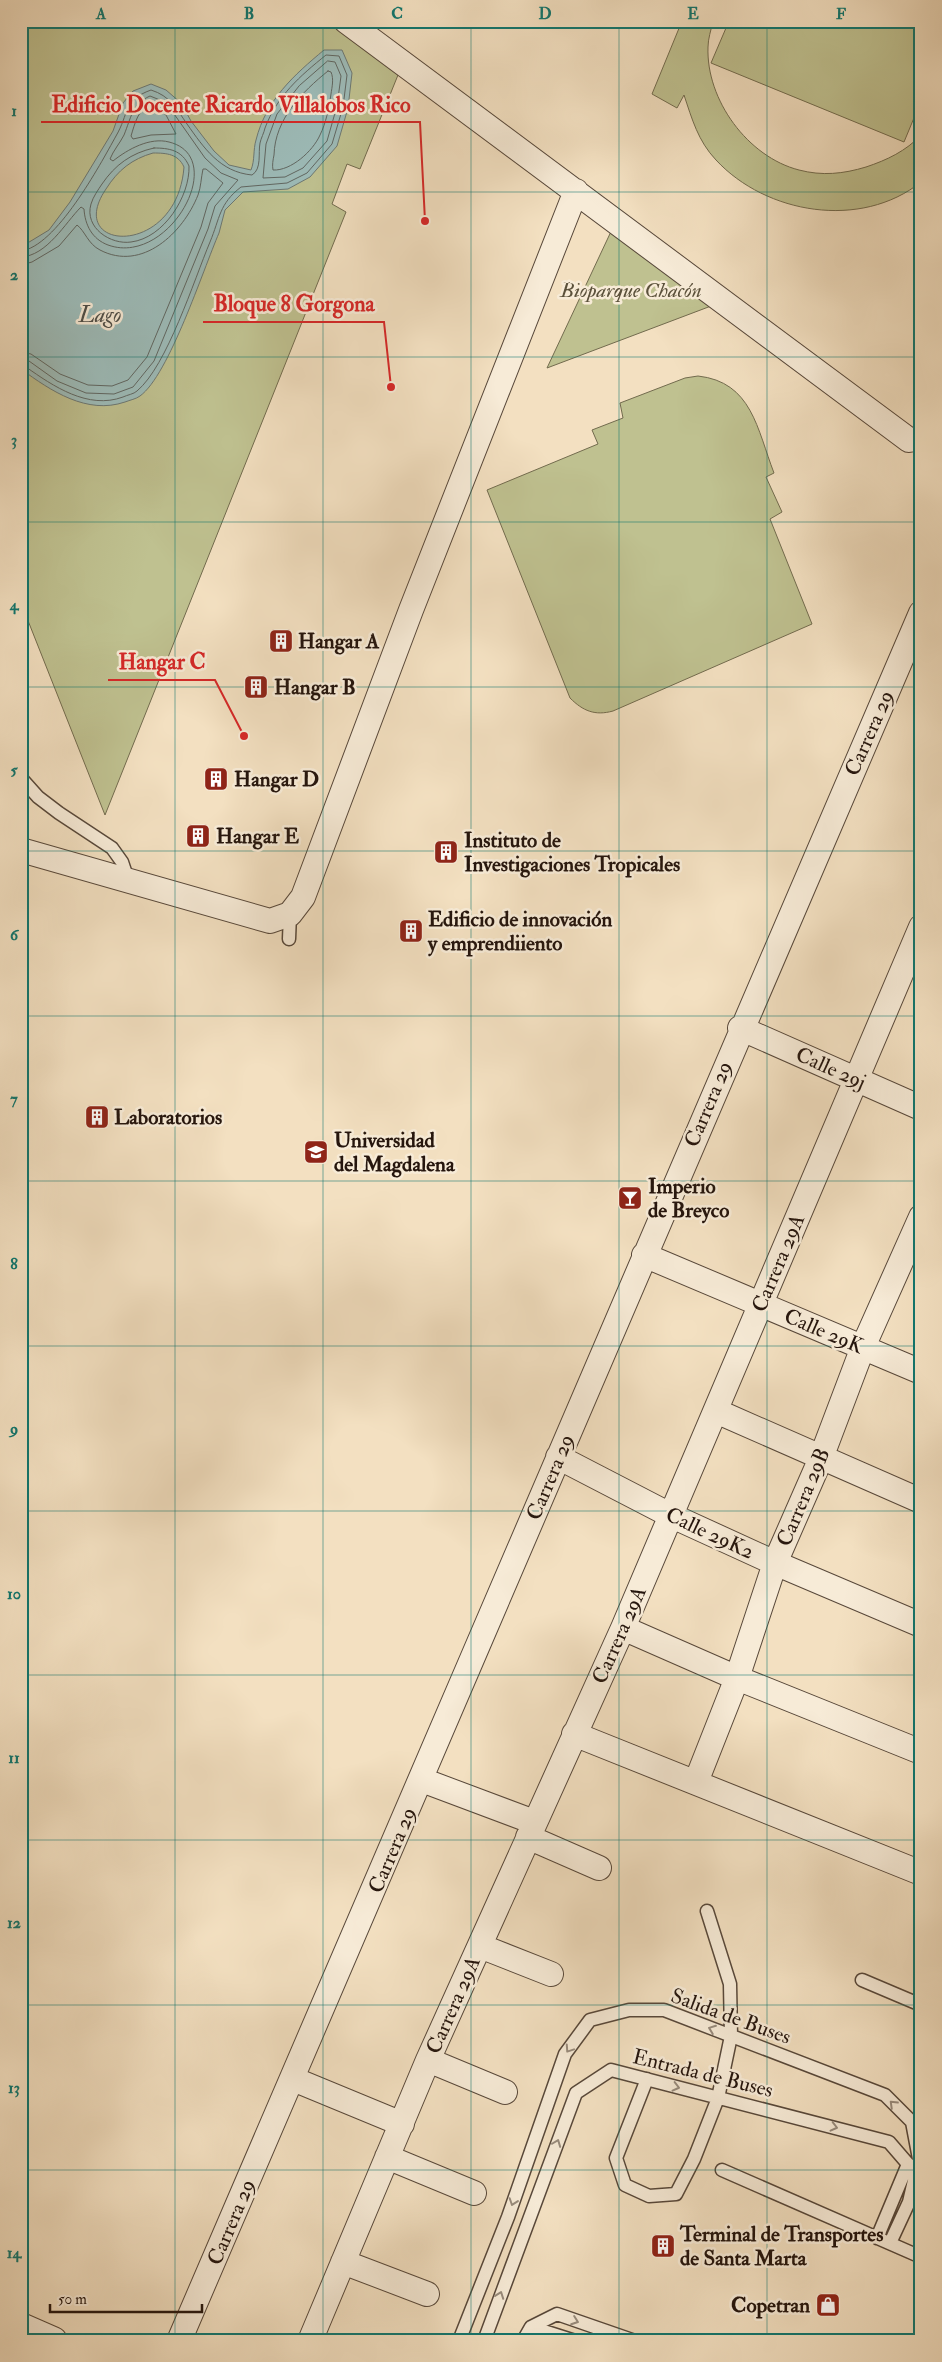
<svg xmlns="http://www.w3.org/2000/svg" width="942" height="2362" font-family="'IM FELL Double Pica',serif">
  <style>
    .green { fill: #bfc190; stroke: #726b4e }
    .water { fill: #9dbcb9; stroke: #6d7974; fill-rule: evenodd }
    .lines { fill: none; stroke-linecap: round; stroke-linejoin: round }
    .shore { stroke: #616863; stroke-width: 1 }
    .service-casing { stroke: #58483a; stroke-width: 15 }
    .minor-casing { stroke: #58483a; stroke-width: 26 }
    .tertiary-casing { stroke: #58483a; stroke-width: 30 }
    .service { stroke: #f7ebd7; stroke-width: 12 }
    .minor { stroke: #f7ebd7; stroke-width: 24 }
    .tertiary { stroke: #f7ebd7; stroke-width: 28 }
    .oneway { stroke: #988b7c }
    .grid { fill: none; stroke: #0f766e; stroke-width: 1; stroke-opacity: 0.55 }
    .labels { text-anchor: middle; stroke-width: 5; stroke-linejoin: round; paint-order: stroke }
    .park-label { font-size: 21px; font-style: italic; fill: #5b513b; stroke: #f7ebd7 }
    .poi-label { font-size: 21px; font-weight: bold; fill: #25150d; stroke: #f7ebd7; text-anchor: start }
    .street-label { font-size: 21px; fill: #25150d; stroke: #f7ebd7 }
    .water-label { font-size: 22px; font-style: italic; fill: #4f4f49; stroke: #f7ebd7 }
    .leader { fill: none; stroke: #d62828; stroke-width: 2 }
    .callout-dot { fill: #d62828; stroke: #f7ebd7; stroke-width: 2 }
    .callout-label { font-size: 22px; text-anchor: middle; font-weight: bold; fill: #d62828; stroke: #f7ebd7; stroke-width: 5; stroke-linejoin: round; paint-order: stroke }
    .neatline { fill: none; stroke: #0f766e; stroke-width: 2 }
    .grid-label { font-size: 16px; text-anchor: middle; font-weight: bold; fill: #0f766e }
  </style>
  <rect width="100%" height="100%" fill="#f3e0c1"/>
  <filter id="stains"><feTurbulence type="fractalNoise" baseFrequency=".004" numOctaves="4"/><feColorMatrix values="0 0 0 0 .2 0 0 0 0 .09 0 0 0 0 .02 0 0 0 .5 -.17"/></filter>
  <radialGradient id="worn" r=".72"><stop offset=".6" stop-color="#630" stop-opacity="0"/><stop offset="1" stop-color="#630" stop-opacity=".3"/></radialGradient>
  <!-- green -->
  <path class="green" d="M21,21H342L398,75L360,169L347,164L332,204L346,212L105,815L21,603Z
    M682,21H713C711,30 708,39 708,47C706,100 748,157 799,170C822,176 843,174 866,167C887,160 906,151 921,135V182C861,230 766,214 716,160C698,141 692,119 684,95L677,108L652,94Z
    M729,21H921V101L904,142L711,63Z
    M615,223L719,303L547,368Z
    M698,376C752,382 757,429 774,473L766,477L782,512L770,519L812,624L613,711C595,716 583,711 570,698L487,490L598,444L592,430L623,418L620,403L685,378Z"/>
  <!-- water -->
  <path class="water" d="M324,50H342L352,73L348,108L337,146L310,177L288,189L243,192L225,210L219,233C203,270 169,375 140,396C136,399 130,400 125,402C87,415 51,391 21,369V247L49,230L70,202L113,131L123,103L133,91L151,84L166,90L181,103L191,121L214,151L229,165L251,170C255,160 253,150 256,140C266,100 294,75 324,50ZM153,153C167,153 178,154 184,167C177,259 63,252 106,189C118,170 132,159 153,153Z"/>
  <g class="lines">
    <!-- shore -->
    <path class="shore" d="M328,61L335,62L341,76L337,106L327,141L303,168L285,177L263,178L266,144L277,114L299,86Z
      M328,71L331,72C334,79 332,87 331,94C329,108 326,123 320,135C313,151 291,171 273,170C272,165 273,160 274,155C275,119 302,92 328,71Z
      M151,104L166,115L176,134L151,135L133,139L131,136C135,123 138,109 151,104Z
      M154,148C169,148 182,150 189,166C190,196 164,238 131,242C111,245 84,228 91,204C93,197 98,190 102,184C115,165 131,153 154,148Z
      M21,251C56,247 100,165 116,136C129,114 123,100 151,90C170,96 176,108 187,124C204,148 220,172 252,175C262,169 258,153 260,143C261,138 264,133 265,128C277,96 300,76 326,55L339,56L347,75L343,107L332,144L307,173L287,183L241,187C219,204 220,218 210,242C194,280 167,366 137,391C134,394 127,395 123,397C88,410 53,386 26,367L21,366
      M21,257C47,256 65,223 81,207L84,209C85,225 92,239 108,245C169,267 230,157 169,142C150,137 128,149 113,161L110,159C113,151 120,143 124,135C131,118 132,104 150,96L160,100L172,111L205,158L221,173L238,180L215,206L208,229L154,361L133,387L114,394L86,393L57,381L29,361L21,359
      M21,265L32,262L59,246L77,225C85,231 88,244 100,250C142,272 183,233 198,195C201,187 201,178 203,169H206L223,183L208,203L201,227L147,357L128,380L112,386L88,385L60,374L31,354L21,352"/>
    <defs>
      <path id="service" d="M21,778L38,797L59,813L112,848L122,862L128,880
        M289,939L290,914
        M862,1980L921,2005
        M647,2079L616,2158L625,2185L649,2196L676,2194L694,2159L718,2098L731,2036L730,1984L707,1911
        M722,2170L921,2257
        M531,2327L557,2314L635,2341
        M459,2341L508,2217L565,2054L590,2020L629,2010H664L885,2095L912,2122L919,2159L909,2202L890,2243
        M484,2341L576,2093L611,2070L889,2142L908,2164L877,2238
        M523,2341L531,2327L575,2341"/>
      <path id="minor" d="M346,21L909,440
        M21,850L270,921L290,914L303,897L411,610L576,191
        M740,1028L921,1108
        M644,1255L921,1372
        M716,1411L921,1501
        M558,1457L670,1515L775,1563L921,1625
        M623,1628L737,1678L921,1752
        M574,1734L921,1873
        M422,1780L534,1822
        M696,1782L737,1678L775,1563L821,1458L863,1347L921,1217
        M528,1837L599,1868
        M480,1946L551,1974
        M428,2060L505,2092
        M293,2079L402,2124
        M387,2157L474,2193
        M343,2262L427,2294
        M179,2341C429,1766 670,1188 921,613
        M310,2341L428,2060L623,1628L921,927"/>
      <path id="tertiary" d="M21,2327L53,2341"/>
    </defs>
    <!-- service casing -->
    <use href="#service" class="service-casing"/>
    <!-- minor casing -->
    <use href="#minor" class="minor-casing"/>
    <!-- tertiary casing -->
    <use href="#tertiary" class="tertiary-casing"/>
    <!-- service -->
    <use href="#service" class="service"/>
    <!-- minor -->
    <use href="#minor" class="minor"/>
    <!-- tertiary -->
    <use href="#tertiary" class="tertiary"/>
  </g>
  <!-- one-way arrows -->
  <defs><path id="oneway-chevron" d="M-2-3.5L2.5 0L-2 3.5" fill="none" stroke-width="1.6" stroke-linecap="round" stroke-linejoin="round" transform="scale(1.25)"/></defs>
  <g class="oneway">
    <use href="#oneway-chevron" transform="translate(712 2029) rotate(-159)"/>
    <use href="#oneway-chevron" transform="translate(569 2049) rotate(124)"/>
    <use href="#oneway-chevron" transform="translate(676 2087) rotate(14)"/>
    <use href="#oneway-chevron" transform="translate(893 2104) rotate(-136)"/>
    <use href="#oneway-chevron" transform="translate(834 2127) rotate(14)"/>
    <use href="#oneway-chevron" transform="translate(557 2143) rotate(-69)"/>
    <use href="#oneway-chevron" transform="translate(513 2202) rotate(109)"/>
    <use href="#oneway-chevron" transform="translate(500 2295) rotate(-70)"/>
    <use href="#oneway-chevron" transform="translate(575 2321) rotate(20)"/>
  </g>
  <!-- grid -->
  <path class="grid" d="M175,21V2341M323,21V2341M471,21V2341M619,21V2341M767,21V2341M21,192H921M21,357H921M21,522H921M21,687H921M21,851H921M21,1016H921M21,1181H921M21,1346H921M21,1511H921M21,1675H921M21,1840H921M21,2005H921M21,2170H921"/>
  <!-- icons -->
  <defs>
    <symbol id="building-square" viewBox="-11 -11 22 22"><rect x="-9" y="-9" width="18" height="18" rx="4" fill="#8f2418" stroke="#f7ebd7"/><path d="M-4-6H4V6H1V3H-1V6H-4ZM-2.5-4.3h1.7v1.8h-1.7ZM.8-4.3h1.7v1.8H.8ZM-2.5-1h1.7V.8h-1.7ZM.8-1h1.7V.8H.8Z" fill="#fff"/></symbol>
    <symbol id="university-square" viewBox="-11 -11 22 22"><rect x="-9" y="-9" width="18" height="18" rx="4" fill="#8f2418" stroke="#f7ebd7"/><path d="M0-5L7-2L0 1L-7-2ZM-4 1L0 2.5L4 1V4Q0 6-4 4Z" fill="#fff"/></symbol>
    <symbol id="bar-square" viewBox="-11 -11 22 22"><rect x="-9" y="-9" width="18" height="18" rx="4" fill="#8f2418" stroke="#f7ebd7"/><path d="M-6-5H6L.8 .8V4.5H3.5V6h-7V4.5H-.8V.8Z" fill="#fff"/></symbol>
    <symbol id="shop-square" viewBox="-11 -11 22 22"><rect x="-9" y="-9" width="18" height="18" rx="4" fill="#8f2418" stroke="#f7ebd7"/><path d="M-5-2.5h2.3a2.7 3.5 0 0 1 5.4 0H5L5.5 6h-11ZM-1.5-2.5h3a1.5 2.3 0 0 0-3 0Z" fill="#fff"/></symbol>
  </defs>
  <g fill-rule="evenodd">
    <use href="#building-square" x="267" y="627" width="28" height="28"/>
    <use href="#building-square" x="242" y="673" width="28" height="28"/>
    <use href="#building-square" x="202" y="765" width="28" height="28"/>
    <use href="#building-square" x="184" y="822" width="28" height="28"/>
    <use href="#building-square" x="432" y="838" width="28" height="28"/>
    <use href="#building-square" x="397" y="917" width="28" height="28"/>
    <use href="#building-square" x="83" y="1103" width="28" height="28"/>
    <use href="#university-square" x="302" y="1138" width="28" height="28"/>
    <use href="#bar-square" x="616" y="1184" width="28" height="28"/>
    <use href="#building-square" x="649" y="2232" width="28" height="28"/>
    <use href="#shop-square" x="814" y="2291" width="28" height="28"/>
  </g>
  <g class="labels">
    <!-- park labels -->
    <g class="park-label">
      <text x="631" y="297">Bioparque Chacón</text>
    </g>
    <!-- poi labels -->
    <g class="poi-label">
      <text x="298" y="648">Hangar A</text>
      <text x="274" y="694">Hangar B</text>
      <text x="234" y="786">Hangar D</text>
      <text x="216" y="843">Hangar E</text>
      <text x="464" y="847">Instituto de<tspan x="464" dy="24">Investigaciones Tropicales</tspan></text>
      <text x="428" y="926">Edificio de innovación<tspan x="428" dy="24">y emprendiiento</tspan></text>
      <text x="114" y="1124">Laboratorios</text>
      <text x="334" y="1147">Universidad<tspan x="334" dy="24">del Magdalena</tspan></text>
      <text x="648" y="1193">Imperio<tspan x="648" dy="24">de Breyco</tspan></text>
      <text x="680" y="2241">Terminal de Transportes<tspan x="680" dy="24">de Santa Marta</tspan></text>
      <text x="810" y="2312" text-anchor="end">Copetran</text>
    </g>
    <!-- street labels -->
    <g class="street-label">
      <text transform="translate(869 733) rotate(-66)" y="7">Carrera 29</text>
      <text transform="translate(831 1068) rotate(24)" y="7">Calle 29j</text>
      <text transform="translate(708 1104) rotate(-67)" y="7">Carrera 29</text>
      <text transform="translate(778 1263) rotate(-67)" y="7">Carrera 29A</text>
      <text transform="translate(824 1331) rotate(23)" y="7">Calle 29K</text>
      <text transform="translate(550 1477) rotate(-67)" y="7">Carrera 29</text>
      <text transform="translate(803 1497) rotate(-67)" y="7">Carrera 29B</text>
      <text transform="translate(710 1533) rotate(25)" y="7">Calle 29K2</text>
      <text transform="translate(619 1635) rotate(-66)" y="7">Carrera 29A</text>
      <text transform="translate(392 1850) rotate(-67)" y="7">Carrera 29</text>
      <text transform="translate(453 2005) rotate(-66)" y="7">Carrera 29A</text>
      <text transform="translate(731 2016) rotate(20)" y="7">Salida de Buses</text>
      <text transform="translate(703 2073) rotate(14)" y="7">Entrada de Buses</text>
      <text transform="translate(231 2222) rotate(-67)" y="7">Carrera 29</text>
    </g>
    <!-- water labels -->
    <g class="water-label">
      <text x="100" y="322">Lago</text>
    </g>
  </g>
  <!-- callouts -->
  <path class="leader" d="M425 221L420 122H41M391 387L384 322H203M244 736L215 680H108"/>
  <g class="callout-dot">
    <circle cx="425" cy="221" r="5"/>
    <circle cx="391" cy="387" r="5"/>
    <circle cx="244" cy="736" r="5"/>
  </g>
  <g class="callout-label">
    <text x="231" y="112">Edificio Docente Ricardo Villalobos Rico</text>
    <text x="294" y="311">Bloque 8 Gorgona</text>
    <text x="162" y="669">Hangar C</text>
  </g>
  <!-- margin -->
  <rect width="942" height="2362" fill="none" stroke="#f3e0c1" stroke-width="55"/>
  <!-- scale -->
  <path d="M50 2304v8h152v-8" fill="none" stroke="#25150d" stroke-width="2.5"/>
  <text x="58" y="2304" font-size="15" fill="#25150d" stroke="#f7ebd7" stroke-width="4" paint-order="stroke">50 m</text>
  <rect x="28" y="28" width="886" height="2306" class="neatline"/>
  <g class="grid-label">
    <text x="101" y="19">A</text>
    <text x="249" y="19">B</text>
    <text x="397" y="19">C</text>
    <text x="545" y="19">D</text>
    <text x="693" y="19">E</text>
    <text x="841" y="19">F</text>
    <text x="14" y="116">1</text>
    <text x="14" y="280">2</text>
    <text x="14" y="445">3</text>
    <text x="14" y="610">4</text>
    <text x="14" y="775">5</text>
    <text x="14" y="940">6</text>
    <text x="14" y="1104">7</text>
    <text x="14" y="1269">8</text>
    <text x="14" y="1434">9</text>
    <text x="14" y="1599">10</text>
    <text x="14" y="1763">11</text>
    <text x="14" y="1928">12</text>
    <text x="14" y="2093">13</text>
    <text x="14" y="2258">14</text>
  </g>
  <rect width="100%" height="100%" filter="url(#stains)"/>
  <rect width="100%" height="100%" fill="url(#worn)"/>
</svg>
